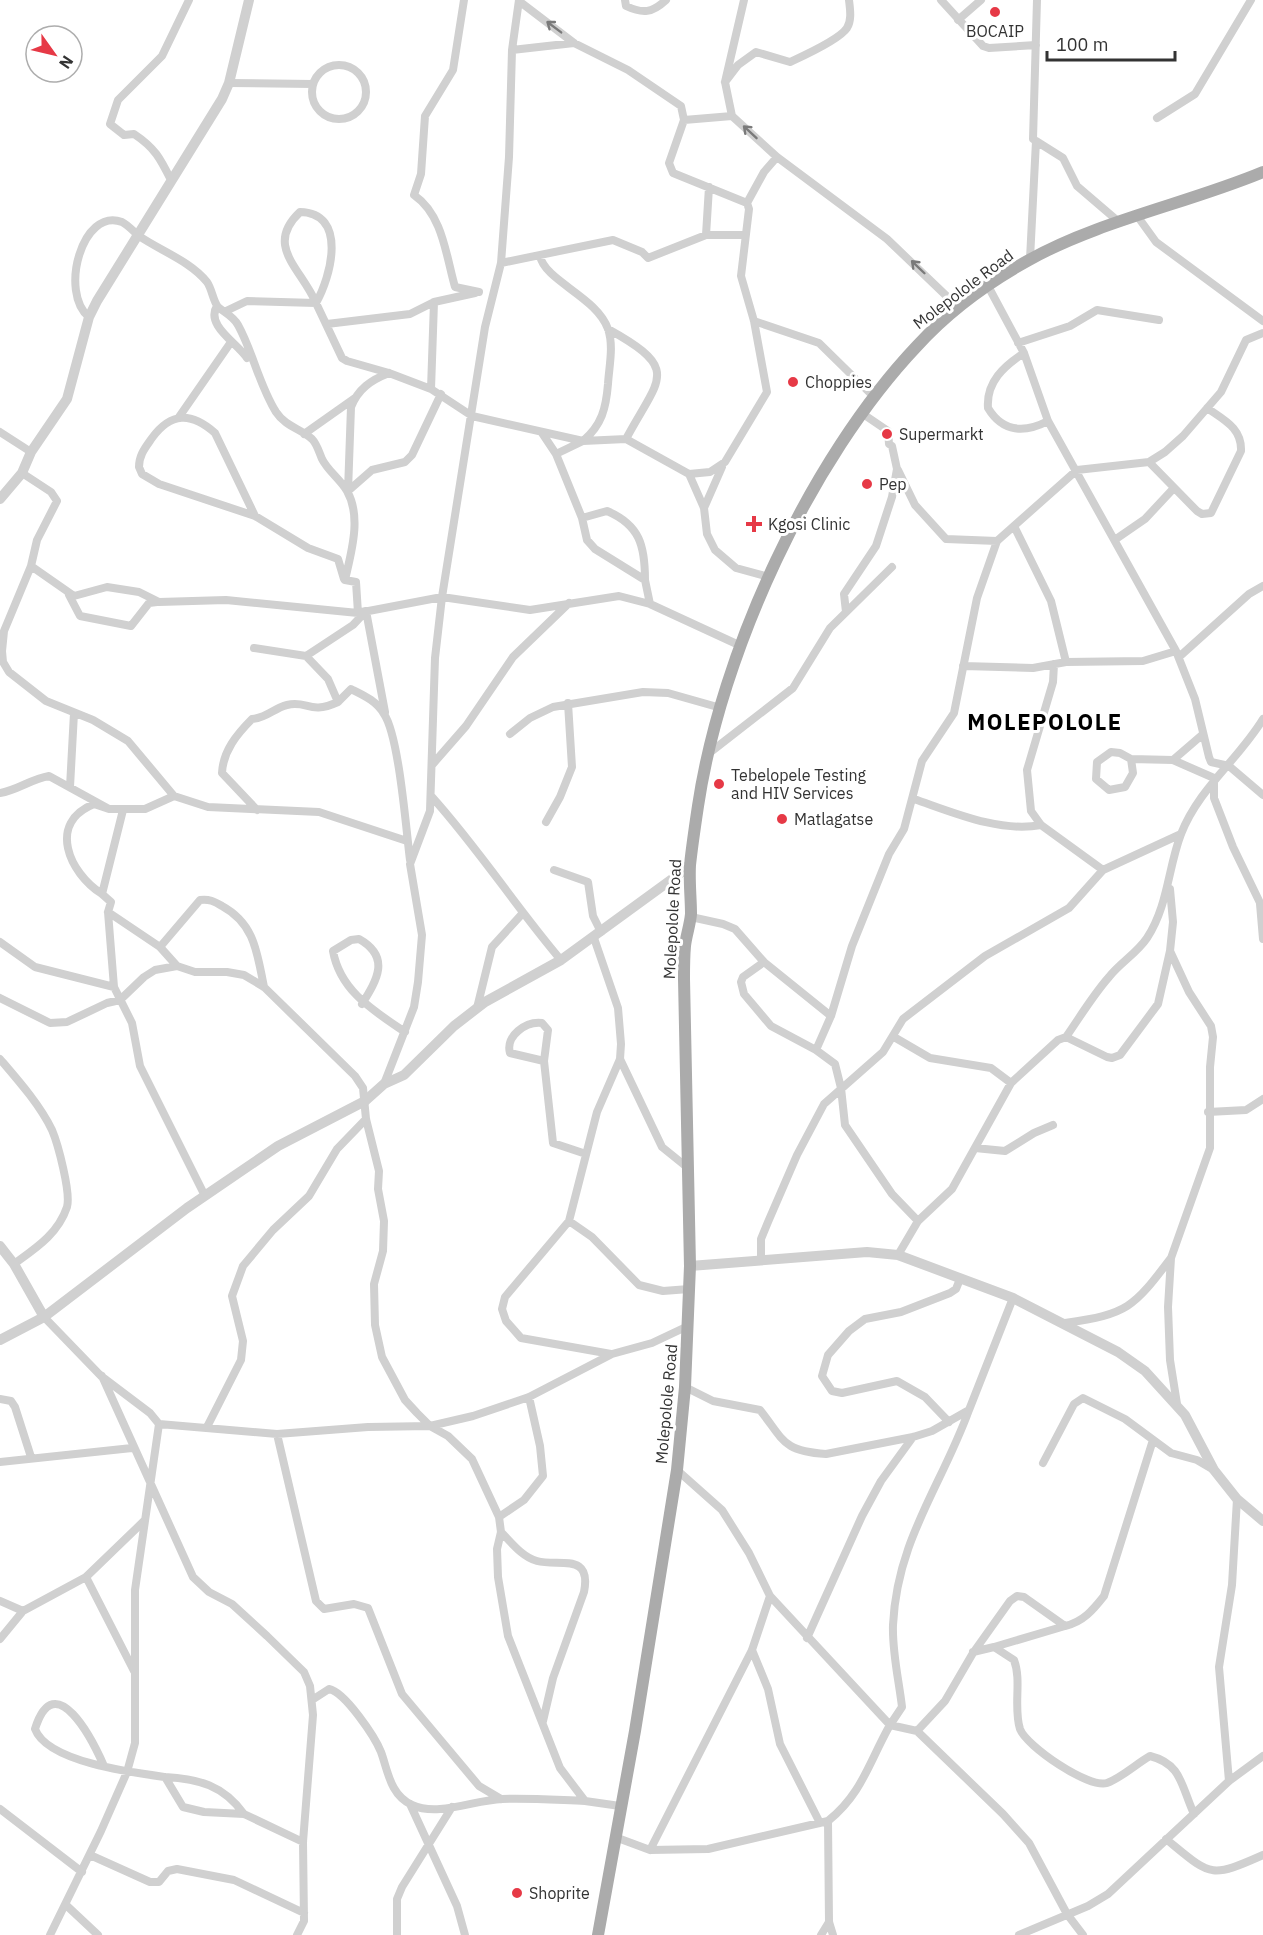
<svg xmlns="http://www.w3.org/2000/svg" width="1263" height="1935" font-family="'IBM Plex Sans',sans-serif">
  <style>
    .lines { fill: none; stroke-linecap: round; stroke-linejoin: round }
    .minor { stroke: #d0d0d0; stroke-width: 8 }
    .tertiary { stroke: #d0d0d0; stroke-width: 10 }
    .primary { stroke: #ababab; stroke-width: 12 }
    .oneway { stroke: #7a7a7a }
    .poi-dot { fill: #e63946; stroke: #fff; stroke-width: 2 }
    .labels { text-anchor: middle; stroke-width: 6; stroke-linejoin: round; paint-order: stroke }
    .poi-label { font-size: 16px; fill: #333; stroke: #fff; text-anchor: start }
    .street-label { font-size: 16px; fill: #333; stroke: #fff }
    .district-label { font-size: 22px; font-weight: bold; letter-spacing: 1.5px; fill: #000; stroke: #fff }
  </style>
  <rect width="100%" height="100%" fill="#fff"/>
  <g class="lines">
    <!-- minor -->
    <path class="minor" d="M464,0L453,70L425,116L421,174L414,195C443,215 446,256 455,287L479,292
      M625,0L626,6C643,14 652,13 666,0
      M941,0L983,46L989,48L1036,45
      M519,1L574,43L628,70L681,106L684,120L732,116L777,157L887,239L959,308
      M958,20L981,0
      M512,50L574,43
      M312 92a27 27 0 1 1 54 0a27 27 0 1 1-54 0Z
      M725,82L738,65L756,52L790,62C803,56 839,40 847,28C852,20 850,9 849,0
      M229,83L313,84
      M732,116L725,82L744,0
      M1157,118L1195,94L1251,0
      M684,120L669,163L673,173L747,203
      M1036,141L1063,158L1077,186L1119,222
      M171,180C160,158 155,148 134,134L124,135L110,124L118,100L162,56L189,0
      M709,187L706,235H745
      M300,212C348,213 331,277 316,303C301,268 264,246 300,212Z
      M1138,217L1156,242L1263,321
      M1030,259L1036,141L1033,139L1037,0
      M501,263L613,240L642,252L648,258L706,235
      M988,286L1024,353L1048,421L1176,651L1195,699L1209,757L1211,762L1229,766L1263,795
      M217,306C205,325 237,343 247,358
      M226,311L247,301L316,303L342,358L347,361L389,373L431,389L472,416L583,441C602,425 606,408 608,384C609,367 614,346 608,329C597,297 545,281 540,256
      M89,317C59,293 82,207 122,222C128,225 134,232 139,236C161,251 190,261 207,282C212,289 213,301 218,307C225,313 233,316 238,325C253,352 259,385 276,412C286,427 300,428 312,439C317,444 319,452 322,459C328,471 340,479 347,491C362,517 351,553 345,580L356,582L358,613L366,611L353,625L306,656L254,648
      M754,321L819,343L874,397
      M327,324L410,314L434,302L475,293
      M608,329C682,370 659,377 626,439
      M1018,343L1070,326L1097,310L1159,320
      M1024,353C1004,366 986,382 988,408C1003,433 1025,433 1048,421
      M431,389L434,302
      M179,417L231,342
      M0,432L31,452
      M542,433L556,454L582,518L587,540L595,549L645,580L650,604
      M304,434L355,398
      M556,454L583,441L626,439L689,474L710,472L725,462L767,392L754,321L741,276L749,209L747,203L764,172L777,157
      M1149,462L1197,511L1202,514L1211,513L1241,451C1242,428 1224,420 1207,408
      M898,470L915,505L946,539L997,541
      M22,473L51,492L57,501L37,540L31,566L4,631L2,651L3,662L9,672L46,701L93,720L128,741L174,796L208,807L319,812L407,841
      M689,474L704,508L707,534L715,550L736,568L769,577
      M348,491L372,470L405,462L412,455L441,394
      M348,491L351,407C358,389 371,380 389,373
      M704,508L722,467
      M255,516L215,433C191,412 171,412 152,438C145,448 139,455 139,467L142,474L159,484L255,516L308,548L338,559L344,579
      M582,518L607,511C640,525 645,546 645,580
      M1014,526L1051,601L1066,662
      M1116,539L1145,519L1173,489
      M31,566L74,596L107,587L139,592L159,602L226,600L358,613L442,597L530,610L619,596L650,604L741,646
      M69,595L80,616L131,626L149,603L157,602
      M366,611L385,712
      M846,612L844,594L876,546L892,497L897,469L892,446L889,444L888,431L863,414
      M306,656L328,679L338,702L351,689C363,695 377,701 384,714C399,736 406,829 410,860
      M1179,657L1249,594L1263,586
      M1054,664L1053,682L1027,770L1031,811L1041,825L1103,870
      M963,666L1033,668L1066,662L1143,661L1176,651
      M510,734L530,718L553,707L643,692L668,693L721,708
      M708,754L793,688L830,628L892,567
      M1131,759L1133,773L1125,787L1109,790L1096,779L1097,762L1111,752L1120,753L1131,759L1173,760L1214,778V798L1233,847L1263,909
      M1173,760L1202,735
      M432,765L466,726L513,657L569,603
      M70,787L74,713
      M0,793C18,790 31,779 49,776L109,809H145L174,796
      M432,797C478,848 516,907 561,960
      M914,799C952,812 1000,833 1041,825
      M109,809L94,804C47,823 69,873 102,894L123,810
      M257,810L222,773C223,751 237,734 252,719C267,718 274,708 287,705C308,700 309,715 338,702
      M546,822L560,797L572,767L568,703
      M554,870L588,882L593,916L601,932
      M1170,889L1173,922L1170,951L1189,992L1211,1026L1213,1037L1210,1067V1148L1171,1258L1168,1307L1170,1360L1177,1404
      M102,894L111,902L108,912L114,987L132,1023L140,1066L205,1196
      M1260,904L1263,939
      M108,912L160,947L177,966L195,972H227L244,975L264,987L355,1076L363,1088L366,1119L379,1171L378,1189L384,1221L383,1251L374,1284L375,1325L382,1357L405,1400L417,1413L430,1426L448,1436L472,1459L499,1517L501,1532L497,1549L498,1577L508,1636L560,1768L585,1801L620,1806
      M691,917L723,924L735,929L764,962L831,1016
      M0,942L35,967L114,987
      M160,947L200,900C209,899 214,901 222,906C255,924 257,953 264,987
      M764,962L743,977L741,982L744,994L771,1026L816,1050
      M0,998L50,1023L67,1022L107,1003L120,1000L144,977L155,970L177,966
      M362,1004C377,980 391,957 359,939L351,940L333,951C340,991 374,1011 405,1032
      M477,1008L492,947L522,914
      M894,1037L930,1058L991,1068L1011,1083
      M1066,1037L1107,1057L1112,1058L1120,1055L1158,1004L1170,951
      M0,1059C18,1080 40,1105 52,1130C58,1144 71,1193 67,1207C58,1234 36,1248 14,1264
      M620,1059L662,1147L688,1168
      M544,1061L510,1053C505,1036 526,1021 542,1023L548,1030L544,1061L553,1143L586,1154
      M384,1084L414,1007L418,982L422,935L410,864L430,811L435,658L442,597L485,327L501,263L509,157L512,50L519,0
      M1208,1112L1246,1110L1263,1099
      M975,1148L1005,1151L1034,1133L1053,1125
      M569,1221L597,1112L620,1059L621,1044L618,1008L594,938
      M918,1221L952,1189L1011,1083L1058,1040L1066,1037C1080,1017 1093,995 1109,977C1120,963 1137,953 1147,938C1168,906 1168,868 1181,834C1199,788 1238,760 1263,719
      M898,1255L918,1221L892,1194L845,1125L841,1088L835,1064L816,1050L831,1016L852,946L889,854L904,829L922,761L954,713L977,598L997,541L1077,470L1149,462L1165,452L1183,436L1221,392L1246,340L1263,333
      M761,1259V1239L768,1222L797,1155L824,1104L883,1052L903,1019L985,956L1069,908L1103,870L1181,834
      M44,1317L101,1376L150,1413L159,1424L135,1590V1743L127,1772L101,1831L50,1935
      M1065,1323C1128,1314 1133,1308 1171,1258
      M611,1354L521,1338L506,1321L502,1309L505,1297L569,1221L592,1237L639,1285L663,1291L689,1289
      M102,1376L193,1577L209,1592L232,1604L267,1636L304,1672L310,1686L313,1715L303,1842L304,1921L297,1935
      M685,1387L713,1401L760,1410C784,1440 782,1451 826,1454L913,1437L932,1431L969,1410L1013,1298
      M0,1399L11,1401L15,1407L31,1457
      M949,1422L925,1397L897,1381L842,1393L832,1391L822,1376L828,1355L849,1331L865,1319L901,1312L950,1293L956,1289L960,1279
      M159,1424L277,1434L368,1427L430,1426L473,1416L529,1397L612,1354L652,1343L688,1326
      M207,1427L241,1360L243,1341L232,1296L243,1266L273,1230L309,1196L337,1149L366,1119
      M277,1434L316,1601L324,1609L354,1604L368,1608L402,1694L479,1786L501,1799
      M0,1462L132,1448
      M1043,1463L1074,1404L1083,1398L1125,1419L1171,1453L1197,1460L1214,1470
      M677,1470L722,1510L749,1553L770,1596L890,1725L902,1707C899,1681 892,1652 893,1625C897,1540 941,1487 969,1410
      M499,1517L524,1500L543,1476L540,1446L529,1397
      M501,1532C511,1542 522,1557 537,1561C559,1567 592,1552 584,1592L553,1678L543,1721
      M86,1577L134,1671
      M0,1601L23,1611
      M807,1638L862,1516L881,1481L913,1437
      M0,1639L23,1611L86,1577L144,1521
      M994,1647L1065,1626
      M752,1650L768,1689L780,1744L820,1823
      M973,1652L994,1647L1014,1660C1022,1681 1013,1707 1020,1729C1026,1746 1089,1789 1107,1783C1121,1778 1136,1764 1150,1756C1182,1764 1181,1786 1194,1814
      M312,1700L329,1689C345,1692 375,1737 381,1752C388,1771 390,1795 412,1805C438,1817 474,1800 502,1799C529,1798 557,1800 585,1801
      M917,1731L945,1701L973,1653L1010,1601L1017,1596L1024,1597L1065,1626C1083,1622 1093,1610 1104,1596L1153,1440
      M104,1766C93,1741 55,1665 35,1729C47,1762 134,1773 165,1777L183,1807L204,1812L244,1814L303,1842
      M165,1777C199,1779 223,1785 244,1814
      M1229,1781L1219,1667L1232,1585L1237,1499
      M410,1804L457,1906L465,1935
      M0,1809L82,1872
      M828,1821L829,1922L833,1935
      M615,1837L650,1850L708,1849L828,1821C862,1794 869,1762 890,1725L917,1731L1003,1814L1029,1843L1067,1914L1083,1935
      M1166,1839C1211,1876 1209,1879 1263,1855
      M650,1850L752,1650L770,1596
      M90,1855L150,1882H159L168,1871L177,1869L234,1880L304,1913
      M66,1905L98,1935
      M397,1935V1899L402,1887L452,1807
      M821,1935L829,1922
      M1019,1935L1088,1906L1108,1894L1229,1781L1263,1756"/>
    <!-- tertiary -->
    <path class="tertiary" d="M0,499L22,473L31,452L67,399L89,317L97,301L222,99L229,83L249,0
      M0,1246L14,1264L44,1317
      M690,1266L867,1252L898,1255L1013,1298L1118,1352L1145,1371L1185,1415L1214,1470L1237,1499L1263,1521
      M0,1340L44,1317L187,1208L278,1146L365,1101L384,1084L404,1075L454,1026L485,1002L561,960L690,866"/>
    <!-- primary -->
    <path class="primary" d="M598,1935L635,1731L677,1470L685,1387L690,1266L684,979C684,968 684,957 685,946C686,936 690,925 691,914C691,898 689,882 690,865C692,846 695,826 698,806C721,652 810,459 917,346C948,312 989,282 1029,260C1098,221 1189,203 1263,172"/>
  </g>
  <!-- one-way arrows -->
  <defs><path id="oneway-shaft" d="M-6 0H5M1.5-3L5.5 0L1.5 3" fill="none" stroke-width="1.6" stroke-linecap="round" stroke-linejoin="round" transform="scale(1.5)"/></defs>
  <g class="oneway">
    <use href="#oneway-shaft" transform="translate(554 27) rotate(-143)"/>
    <use href="#oneway-shaft" transform="translate(750 132) rotate(-137)"/>
    <use href="#oneway-shaft" transform="translate(918 267) rotate(-136)"/>
  </g>
  <!-- markers -->
  <g class="poi-dot">
    <circle cx="995" cy="12" r="6"/>
    <circle cx="793" cy="382" r="6"/>
    <circle cx="887" cy="434" r="6"/>
    <circle cx="867" cy="484" r="6"/>
    <path d="M751 515h6v6h6v6h-6v6h-6v-6h-6v-6h6z"/>
    <circle cx="719" cy="784" r="6"/>
    <circle cx="782" cy="819" r="6"/>
    <circle cx="517" cy="1893" r="6"/>
  </g>
  <g class="labels">
    <!-- poi labels -->
    <g class="poi-label">
      <text x="995" y="37" text-anchor="middle">BOCAIP</text>
      <text x="805" y="388">Choppies</text>
      <text x="899" y="440">Supermarkt</text>
      <text x="879" y="490">Pep</text>
      <text x="768" y="530">Kgosi Clinic</text>
      <text x="731" y="781">Tebelopele Testing<tspan x="731" dy="18">and HIV Services</tspan></text>
      <text x="794" y="825">Matlagatse</text>
      <text x="529" y="1899">Shoprite</text>
    </g>
    <!-- street labels -->
    <g class="street-label">
      <text transform="translate(963 289) rotate(-37)" y="6">Molepolole Road</text>
      <text transform="translate(672 919) rotate(-87)" y="6">Molepolole Road</text>
      <text transform="translate(666 1404) rotate(-85)" y="6">Molepolole Road</text>
    </g>
    <!-- district labels -->
    <g class="district-label">
      <text x="1045" y="730">MOLEPOLOLE</text>
    </g>
  </g>
  <!-- north arrow -->
  <g transform="translate(54 54) rotate(124)"><circle r="28" fill="#ffffff" stroke="#adadad" stroke-width="1.5"/>
  <path d="M0-4.5L10 22L0 15L-10 22Z" fill="#e63946"/>
  <text y="-9" font-size="16" font-weight="bold" text-anchor="middle" fill="#333333">N</text>
  </g>
  <!-- scale -->
  <path d="M1047 51v9h128v-9" fill="none" stroke="#333333" stroke-width="3"/>
  <text x="1056" y="51" font-size="18" fill="#333333" stroke="#ffffff" stroke-width="4.5" paint-order="stroke">100 m</text>
</svg>
